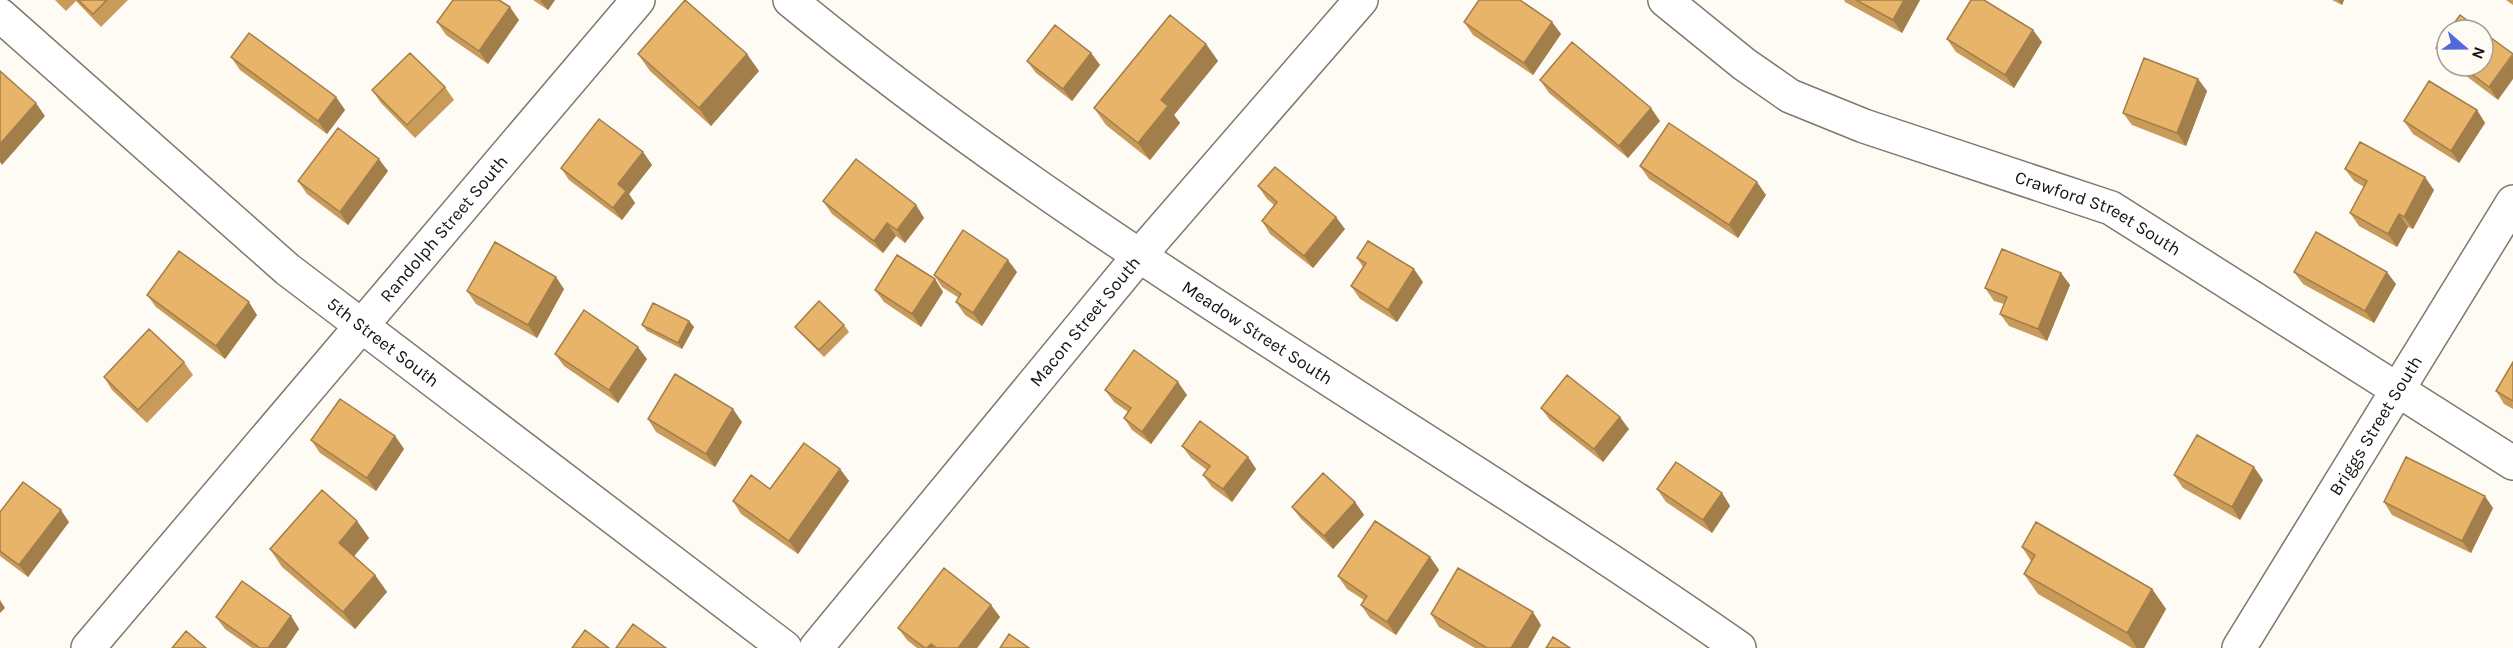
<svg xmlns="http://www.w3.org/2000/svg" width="2513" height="648" font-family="Karla,sans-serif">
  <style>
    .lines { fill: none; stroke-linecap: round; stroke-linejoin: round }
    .street-casing { stroke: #81786d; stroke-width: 36 }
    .street { stroke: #fff; stroke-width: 33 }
    .wall { fill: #c89b5b }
    .shaded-wall { fill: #a27e4a }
    .building { fill: #e8b46a; stroke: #a27e4a; stroke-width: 1.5 }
    .labels { text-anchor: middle; stroke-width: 4.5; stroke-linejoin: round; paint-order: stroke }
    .street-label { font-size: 18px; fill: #16130e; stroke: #fefaf4 }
  </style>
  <rect width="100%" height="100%" fill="#fefaf4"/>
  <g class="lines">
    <defs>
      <g id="street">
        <path id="s1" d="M790,0C1086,244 1425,429 1739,648"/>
        <path id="s2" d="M1665,0L1744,64L1790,96L1864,126L2111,208L2513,463"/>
        <path id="s3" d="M0,15L287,269L785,648"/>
        <path id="s4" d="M88,648L638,0"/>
        <path id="s5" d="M816,648L1139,256L1361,0"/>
        <path id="s6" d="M2239,648L2513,202"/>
      </g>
    </defs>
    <!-- street casing -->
    <use href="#street" class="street-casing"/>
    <!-- street -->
    <use href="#street" class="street"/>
  </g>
  <!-- wall -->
  <path class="wall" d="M55,0H128L101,27L76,1L66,11Z
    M533,0H555L548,10Z
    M1844,0H1920L1902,33L1845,2Z
    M2332,0H2344L2342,5Z
    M2506,0H2513V5Z
    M519,20L488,64L446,35L437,22Z
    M1464,22H1552L1561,34L1533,75L1473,35Z
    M2447,32V62L2445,60L2436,48Z
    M1947,39L2042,42L2014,88L1956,52Z
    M1206,44L1218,61L1174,115L1180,123L1150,160L1106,125L1094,108Z
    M1091,53L1100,65L1072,101L1036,73L1027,61Z
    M638,54L759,71L711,126L650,71Z
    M231,57L336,97L345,110L327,134L240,70Z
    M2453,66H2483L2498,100Z
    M2198,79L2207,91L2186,146L2132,125L2123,113Z
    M1540,80L1660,121L1628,158L1549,93Z
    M445,87L454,100L415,138L381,103L372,90Z
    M2477,110L2485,123L2459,163L2413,134L2404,121Z
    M643,152L652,165L629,194L635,203L622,220L569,180L561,168Z
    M1640,166L1766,195L1738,238L1649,179Z
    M2345,169L2434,190L2413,229L2408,227L2397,247L2359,226L2350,213L2364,187L2354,181Z
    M388,171L348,225L307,194L298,181Z
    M1258,186L1345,229L1313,268L1270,234L1262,221L1274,205L1267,199Z
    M823,201L916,205L924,218L905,243L896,236L883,253L832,214Z
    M1357,258L1423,282L1397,322L1360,299L1351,286L1363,267Z
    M1017,272L982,326L965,315L956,302L959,298L942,287L934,275Z
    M2294,272L2396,284L2374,323L2303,284Z
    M2061,273L2070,285L2047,341L2009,326L2000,314L2004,304L1994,301L1985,288Z
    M935,279L943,292L921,327L884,302L875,290Z
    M564,289L537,338L476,304L467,291Z
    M147,295L257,315L225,359L156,307Z
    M689,321L694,327L682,349L647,331L642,325Z
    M844,325L849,332L824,357L800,333L795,327Z
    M555,354L647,359L618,403L564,366Z
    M184,362L193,375L147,423L112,390L104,377Z
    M2513,362V409L2504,404L2496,391Z
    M1105,390L1187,395L1151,444L1132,430L1124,418L1128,412L1114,402Z
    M1541,408L1629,429L1603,462L1550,420Z
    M648,419L742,422L715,467L656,432Z
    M395,436L404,449L376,491L320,453L311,440Z
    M1182,446L1248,457L1256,469L1232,502L1212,487L1203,475L1207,470L1191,458Z
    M840,469L849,481L798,554L741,514L733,501L770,489Z
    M2174,475L2263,480L2240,520L2183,488Z
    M1657,489L1722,493L1730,506L1712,533L1666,502Z
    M1355,502L1364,515L1333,549L1301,519L1292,507Z
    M2384,502L2493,508L2471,553L2392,515Z
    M0,512L69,522L28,577L0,556Z
    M357,521L369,538L354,556L375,575L387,592L355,629L282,567L270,549Z
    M2022,547L2152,589L2166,609L2144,648H2132L2038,594L2024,574L2031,561Z
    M1430,557L1439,570L1396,635L1370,618L1361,605L1364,600L1347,589L1338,576Z
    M991,605L1000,617L977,648H917L907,640L898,628Z
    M1431,614L1541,625L1528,648H1475L1439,627Z
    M291,616L299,629L286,648H252L225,629L216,617Z"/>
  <!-- shaded-wall -->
  <path class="shaded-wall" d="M540,0H555L548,10Z
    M1904,0H1920L1902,33L1893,20Z
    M2338,0H2344L2342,5Z
    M510,7L519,20L488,64L479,51Z
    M1552,22L1561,34L1533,75L1524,63Z
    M2033,30L2042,42L2014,88L2005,75Z
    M1206,44L1218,61L1174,115L1180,123L1150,160L1138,143L1161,100Z
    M1091,53L1100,65L1072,101L1063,89Z
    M747,54L759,71L711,126L699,108Z
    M2513,55V79L2498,100L2489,87Z
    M2198,79L2207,91L2186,146L2177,133Z
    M336,97L345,110L327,134L318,121Z
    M36,103L45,116L2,165L0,162V144Z
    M1651,108L1660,121L1628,158L1619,146Z
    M2477,110L2485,123L2459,163L2451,151Z
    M643,152L652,165L629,194L635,203L622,220L613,208L618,184Z
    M379,159L388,171L348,225L340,212Z
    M2425,177L2434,190L2413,229L2404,217Z
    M1757,182L1766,195L1738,238L1729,225Z
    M916,205L924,218L905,243L897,230Z
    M2399,214L2408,227L2397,247L2388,234Z
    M1336,217L1345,229L1313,268L1304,256Z
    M887,223L896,236L883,253L874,241Z
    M1008,260L1017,272L982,326L973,313Z
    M1414,269L1423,282L1397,322L1388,310Z
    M2387,272L2396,284L2374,323L2365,311Z
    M2061,273L2070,285L2047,341L2038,329Z
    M556,277L564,289L537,338L528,325Z
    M935,279L943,292L921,327L912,314Z
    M249,302L257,315L225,359L216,346Z
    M689,321L694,327L682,349L678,343Z
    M638,347L647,359L618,403L609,390Z
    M1178,382L1187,395L1151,444L1142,432Z
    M733,409L742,422L715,467L706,454Z
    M1620,417L1629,429L1603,462L1594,449Z
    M395,436L404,449L376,491L367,478Z
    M1248,457L1256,469L1232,502L1223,489Z
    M2254,467L2263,480L2240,520L2232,507Z
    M840,469L849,481L798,554L789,541Z
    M1722,493L1730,506L1712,533L1703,520Z
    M2485,496L2493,508L2471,553L2462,541Z
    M1355,502L1364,515L1333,549L1324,536Z
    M61,510L69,522L28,577L19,565Z
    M357,521L369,538L351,560L339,543Z
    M1430,557L1439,570L1396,635L1387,622Z
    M375,575L387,592L355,629L343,612Z
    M2152,589L2166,609L2144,648H2137L2127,633Z
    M0,600L5,608L0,613Z
    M991,605L1000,617L977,648H958Z
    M1533,612L1541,625L1528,648H1511Z
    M291,616L299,629L286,648H268Z
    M931,644L934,648H927Z"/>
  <!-- building -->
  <path class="building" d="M78,0H107L93,14Z
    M453,0H499L510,7L479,51L437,22Z
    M685,0L747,54L699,108L638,54Z
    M1479,0H1520L1552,22L1524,63L1464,22Z
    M1856,0H1904L1893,20Z
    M1971,0H1984L2033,30L2005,75L1947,39Z
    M1170,15L1206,44L1161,100L1168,106L1138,143L1094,108Z
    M2460,15L2481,30H2449Z
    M1055,25L1091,53L1063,89L1027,61Z
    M2447,32V56L2436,48Z
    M2483,32L2513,54L2489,87L2461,66H2483Z
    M249,33L336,97L318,121L231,57Z
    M1572,42L1651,108L1619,146L1540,80Z
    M410,53L445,87L407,125L372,90Z
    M2144,58L2198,79L2177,133L2123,113Z
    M0,71L36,103L0,144Z
    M2429,81L2477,110L2451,151L2404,121Z
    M599,119L643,152L618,184L626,191L613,208L561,168Z
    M1669,123L1757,182L1729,225L1640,166Z
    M338,128L379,159L340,212L298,181Z
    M2360,142L2425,177L2404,217L2399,214L2388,234L2350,213L2367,181L2345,169Z
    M856,159L916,205L897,230L887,223L874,241L823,201Z
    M1275,167L1336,217L1304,256L1262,221L1277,202L1258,186Z
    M963,230L1008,260L973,313L956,302L961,294L934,275Z
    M2316,232L2387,272L2365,311L2294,272Z
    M1368,241L1414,269L1388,310L1351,286L1366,263L1357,258Z
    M495,242L556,277L528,325L467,291Z
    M2002,249L2061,273L2038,329L2000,314L2007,297L1985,288Z
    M179,251L249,302L216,346L147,295Z
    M897,255L935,279L912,314L875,290Z
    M819,301L844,325L819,350L795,327Z
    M653,303L689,321L678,343L642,325Z
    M584,310L638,347L609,390L555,354Z
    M149,329L184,362L138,410L104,377Z
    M1134,350L1178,382L1142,432L1124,418L1131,408L1105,390Z
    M2513,362V401L2496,391Z
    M675,374L733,409L706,454L648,419Z
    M1567,375L1620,417L1594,449L1541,408Z
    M340,399L395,436L367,478L311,440Z
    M1200,421L1248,457L1223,489L1203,475L1210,466L1182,446Z
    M2197,435L2254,467L2232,507L2174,475Z
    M804,443L840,469L789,541L733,501L751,475L770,489Z
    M2406,457L2485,496L2462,541L2384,502Z
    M1676,462L1722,493L1703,520L1657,489Z
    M1323,473L1355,502L1324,536L1292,507Z
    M23,482L61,510L19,565L0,551V512Z
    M322,490L357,521L339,543L375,575L343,612L270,549Z
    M1375,521L1430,557L1387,622L1361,605L1367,596L1338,576Z
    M2036,522L2152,589L2127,633L2024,574L2035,555L2022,547Z
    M944,568L991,605L958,648H937L931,644L927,648H925L898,628Z
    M1458,568L1533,612L1511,648H1487L1431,614Z
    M242,581L291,616L268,648H260L216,617Z
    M633,624L666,648H616Z
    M585,630L609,648H572Z
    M186,631L206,648H172Z
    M1009,634L1029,648H1000Z
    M1553,637L1570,648H1546Z"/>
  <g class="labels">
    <!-- street labels -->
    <g class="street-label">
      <text dy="6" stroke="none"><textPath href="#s2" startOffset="488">Crawford Street South</textPath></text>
      <text dy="6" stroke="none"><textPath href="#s4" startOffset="550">Randolph Street South</textPath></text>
      <text dy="6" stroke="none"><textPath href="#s5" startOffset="423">Macon Street South</textPath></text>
      <text dy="6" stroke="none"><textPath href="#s1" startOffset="574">Meadow Street South</textPath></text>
      <text dy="6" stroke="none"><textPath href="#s3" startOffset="504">5th Street South</textPath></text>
      <text dy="6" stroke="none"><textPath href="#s6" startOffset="261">Briggs Street South</textPath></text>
    </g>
  </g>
  <!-- north arrow -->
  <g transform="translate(2465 48) rotate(110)"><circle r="28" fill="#fefaf4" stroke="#a19e98" stroke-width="1.5"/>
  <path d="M0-4.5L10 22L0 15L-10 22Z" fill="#5269de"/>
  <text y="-9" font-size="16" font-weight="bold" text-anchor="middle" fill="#16130e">N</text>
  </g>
</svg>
